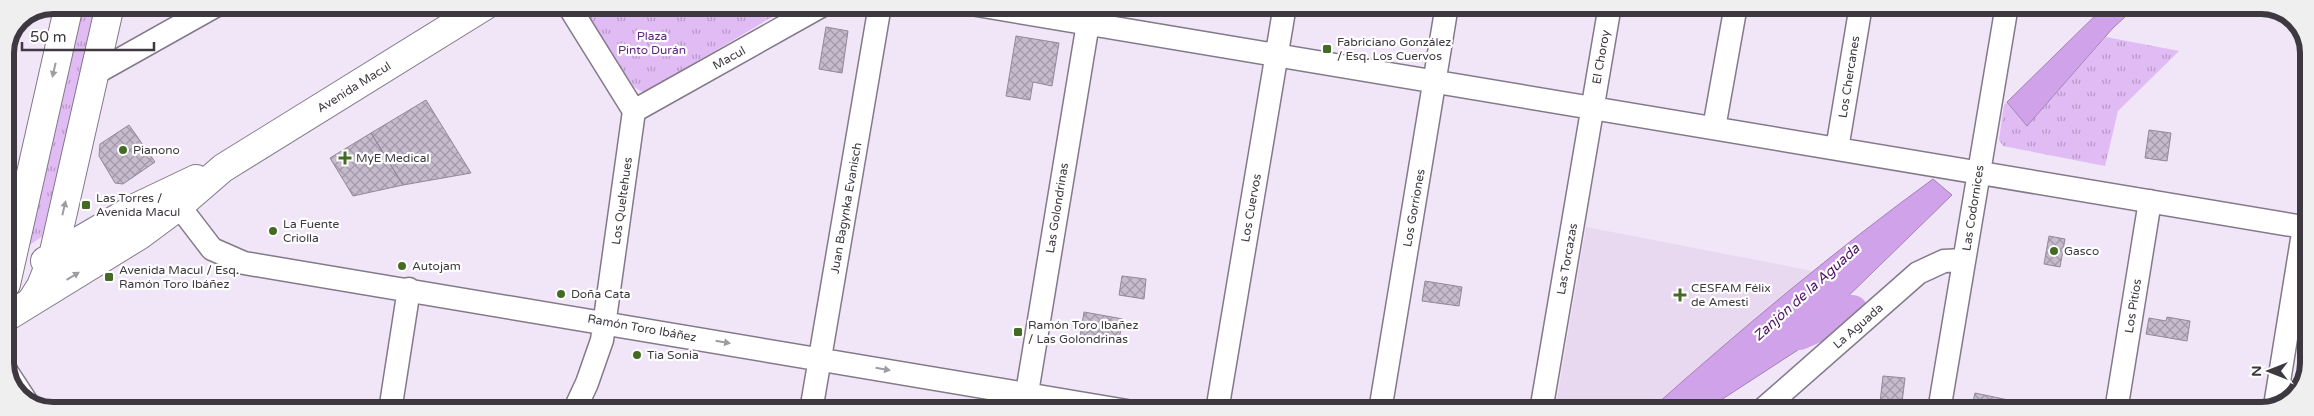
<svg xmlns="http://www.w3.org/2000/svg" width="2314" height="416" font-family="'Varela Round',sans-serif">
  <style>
    .built { fill: #e8d8f0 }
    .grass { fill: url(#grass-tufts) }
    .water { fill: #d0a2e9; stroke: #a482b6 }
    .lines { fill: none; stroke-linecap: round; stroke-linejoin: round }
    .river { stroke: #d0a2e9; stroke-width: 32 }
    .building { fill: url(#building-cross-hatch); stroke: #938899 }
    .minor-casing { stroke: #837989; stroke-width: 25 }
    .major-casing { stroke: #837989; stroke-width: 30 }
    .minor { stroke: #fff; stroke-width: 22 }
    .major { stroke: #fff; stroke-width: 28 }
    .oneway { fill: #9e9ca0 }
    .poi-dot { fill: #446b25; stroke: #fff; stroke-width: 2 }
    .labels { text-anchor: middle; stroke-width: 4.5; stroke-linejoin: round; paint-order: stroke }
    .park-label { font-size: 12px; fill: #60267a; stroke: #fff }
    .poi-label { font-size: 12px; fill: #3e3940; stroke: #fff; text-anchor: start }
    .street-label { font-size: 12px; fill: #3e3940; stroke: #fff }
    .water-label { font-size: 14px; font-style: italic; fill: #4e1166; stroke: #fff }
    .rim { fill: none; stroke: #3e3940; stroke-width: 6 }
  </style>
  <defs>
    <pattern id="grass-tufts" width="24" height="20" patternUnits="userSpaceOnUse" patternTransform="scale(1.25)"><rect width="24" height="20" fill="#e0bbf4"/><path d="M3 7l-1-3M5 7V3M7 7l1-3M15 17l-1-3M17 17v-4M19 17l1-3" fill="none" stroke="#b799c7"/></pattern>
    <pattern id="building-cross-hatch" width="8" height="8" patternUnits="userSpaceOnUse" patternTransform="scale(1.25)"><rect width="8" height="8" fill="#c6bbcd"/><path d="M0 0l8 8M0 8l8-8" fill="none" stroke="#a299a8"/></pattern>
  </defs>
  <rect width="100%" height="100%" fill="#f1e5f8"/>
  <!-- built -->
  <path class="built" d="M1586,227L1813,271L1649,411H1555Z"/>
  <!-- grass -->
  <path class="grass" d="M77,5H101L49,232L22,250Z
    M581,5H792L644,93L634,87Z
    M2106,37L2179,51L2118,111L2105,166L2003,146L1999,140L2004,105L2007,102L2027,126Z"/>
  <!-- water -->
  <path class="water" d="M2106,5H2138L2113,28L2027,126L2007,102Z
    M1933,179L1952,195L1834,310L1841,322L1704,411H1649C1740,330 1834,251 1933,179Z"/>
  <g class="lines">
    <!-- river -->
    <path class="river" d="M1799,334L1852,311"/>
  </g>
  <!-- building -->
  <path class="building" d="M826,27L848,31L842,73L819,69Z
    M1016,36L1059,43L1052,86L1033,82L1030,100L1006,96Z
    M426,100L471,173L403,185L371,133Z
    M129,125L155,162L123,184L115,183L99,156L100,144Z
    M2149,130L2171,133L2167,161L2145,158Z
    M371,133L403,185L353,196L330,158Z
    M2049,236L2065,239L2060,267L2044,264Z
    M1122,276L1146,279L1144,299L1119,295Z
    M1425,281L1462,287L1459,306L1422,301Z
    M1084,312L1123,319L1118,344L1080,337Z
    M2167,317L2190,321L2187,341L2146,334L2149,318L2166,321Z
    M1883,376L1905,378L1901,411H1879Z
    M1975,393L2037,406L2036,411H1971Z"/>
  <g class="lines">
    <defs>
      <path id="minor" d="M568,5L634,111L602,340L587,383L574,411
        M977,5L2309,228
        M94,74L217,5
        M634,111L823,5
        M1714,128L1736,5
        M1837,149L1861,5
        M179,206L212,249L244,263L1127,411
        M5,369L26,401
        M2275,406L2304,227
        M390,411L409,289
        M811,411L880,5
        M1024,411L1091,5
        M1217,411L1285,5
        M1380,411L1447,5
        M1541,411L1610,5
        M1761,411L1918,273L1944,261L1964,260
        M1939,411L2007,5
        M2116,411L2150,201"/>
      <path id="major" d="M45,261L135,208L196,179
        M6,284L69,5
        M32,300L41,286L53,256L110,5
        M5,318L140,235L179,206L223,168L486,5"/>
    </defs>
    <!-- minor casing -->
    <use href="#minor" class="minor-casing"/>
    <!-- major casing -->
    <use href="#major" class="major-casing"/>
    <!-- minor -->
    <use href="#minor" class="minor"/>
    <!-- major -->
    <use href="#major" class="major"/>
  </g>
  <!-- one-way arrows -->
  <defs><path id="oneway-solid" d="M-6-.8H1V-3.2L6.5 0L1 3.2V.8H-6Z" transform="scale(1.25)"/></defs>
  <g class="oneway">
    <use href="#oneway-solid" transform="translate(54 70) rotate(103)"/>
    <use href="#oneway-solid" transform="translate(64 208) rotate(-77)"/>
    <use href="#oneway-solid" transform="translate(73 276) rotate(-31)"/>
    <use href="#oneway-solid" transform="translate(723 342) rotate(10)"/>
    <use href="#oneway-solid" transform="translate(883 369) rotate(10)"/>
  </g>
  <!-- markers -->
  <g class="poi-dot">
    <rect x="1322" y="44" width="10" height="10" rx="2.5"/>
    <circle cx="123" cy="150" r="5"/>
    <path d="M342.5 150.5h5v5h5v5h-5v5h-5v-5h-5v-5h5z"/>
    <rect x="81" y="200" width="10" height="10" rx="2.5"/>
    <circle cx="273" cy="231" r="5"/>
    <circle cx="2054" cy="251" r="5"/>
    <circle cx="402" cy="266" r="5"/>
    <rect x="104" y="272" width="10" height="10" rx="2.5"/>
    <circle cx="561" cy="294" r="5"/>
    <path d="M1677.5 287.5h5v5h5v5h-5v5h-5v-5h-5v-5h5z"/>
    <rect x="1013" y="327" width="10" height="10" rx="2.5"/>
    <circle cx="637" cy="355" r="5"/>
  </g>
  <g class="labels">
    <!-- park labels -->
    <g class="park-label">
      <text x="652" y="40">Plaza<tspan x="652" dy="14">Pinto Durán</tspan></text>
    </g>
    <!-- poi labels -->
    <g class="poi-label">
      <text x="1337" y="46">Fabriciano González<tspan x="1337" dy="14">/ Esq. Los Cuervos</tspan></text>
      <text x="133" y="154">Pianono</text>
      <text x="356" y="162">MyE Medical</text>
      <text x="96" y="202">Las Torres /<tspan x="96" dy="14">Avenida Macul</tspan></text>
      <text x="283" y="228">La Fuente<tspan x="283" dy="14">Criolla</tspan></text>
      <text x="2064" y="255">Gasco</text>
      <text x="412" y="270">Autojam</text>
      <text x="119" y="274">Avenida Macul / Esq.<tspan x="119" dy="14">Ramón Toro Ibáñez</tspan></text>
      <text x="1691" y="292">CESFAM Félix<tspan x="1691" dy="14">de Amesti</tspan></text>
      <text x="571" y="298">Doña Cata</text>
      <text x="1028" y="329">Ramón Toro Ibañez<tspan x="1028" dy="14">/ Las Golondrinas</tspan></text>
      <text x="647" y="359">Tia Sonia</text>
    </g>
    <!-- street labels -->
    <g class="street-label">
      <text transform="translate(1601 57) rotate(-80)" y="4">El Choroy</text>
      <text transform="translate(729 58) rotate(-29)" y="4">Macul</text>
      <text transform="translate(1849 77) rotate(-81)" y="4">Los Chercanes</text>
      <text transform="translate(354 87) rotate(-32)" y="4">Avenida Macul</text>
      <text transform="translate(622 201) rotate(-82)" y="4">Los Queltehues</text>
      <text transform="translate(846 208) rotate(-80)" y="4">Juan Bagynka Evanisch</text>
      <text transform="translate(1057 208) rotate(-81)" y="4">Las Golondrinas</text>
      <text transform="translate(1251 208) rotate(-80)" y="4">Los Cuervos</text>
      <text transform="translate(1414 208) rotate(-80)" y="4">Los Gorriones</text>
      <text transform="translate(1973 208) rotate(-81)" y="4">Las Codornices</text>
      <text transform="translate(1567 259) rotate(-80)" y="4">Las Torcazas</text>
      <text transform="translate(2133 306) rotate(-81)" y="4">Los Pitíos</text>
      <text transform="translate(1858 326) rotate(-41)" y="4">La Aguada</text>
      <text transform="translate(642 328) rotate(10)" y="4">Ramón Toro Ibáñez</text>
    </g>
    <!-- water labels -->
    <g class="water-label">
      <text transform="translate(1806 292) rotate(-42)" y="5">Zanjón de la Aguada</text>
    </g>
  </g>
  <!-- crop -->
  <path d="M0 0H2314V416H0ZM53 14H2261A39 39 0 0 1 2300 53V363A39 39 0 0 1 2261 402H53A39 39 0 0 1 14 363V53A39 39 0 0 1 53 14Z" fill="#f0eff0" fill-rule="evenodd"/>
  <path class="rim" d="M53 14H2261A39 39 0 0 1 2300 53V363A39 39 0 0 1 2261 402H53A39 39 0 0 1 14 363V53A39 39 0 0 1 53 14Z"/>
  <!-- north arrow -->
  <g transform="translate(2269 371) rotate(270)" stroke="#ffffff" stroke-width="4" paint-order="stroke">
  <path d="M0-4L9 19L0 12L-9 19Z" fill="#3e3940"/>
  <text y="-8" font-size="14" font-weight="bold" text-anchor="middle" fill="#3e3940">N</text>
  </g>
  <!-- scale -->
  <path d="M22 42v8h132v-8" fill="none" stroke="#3e3940" stroke-width="2.5"/>
  <text x="30" y="42" font-size="15" fill="#3e3940" stroke="#ffffff" stroke-width="4" paint-order="stroke">50 m</text>
</svg>
